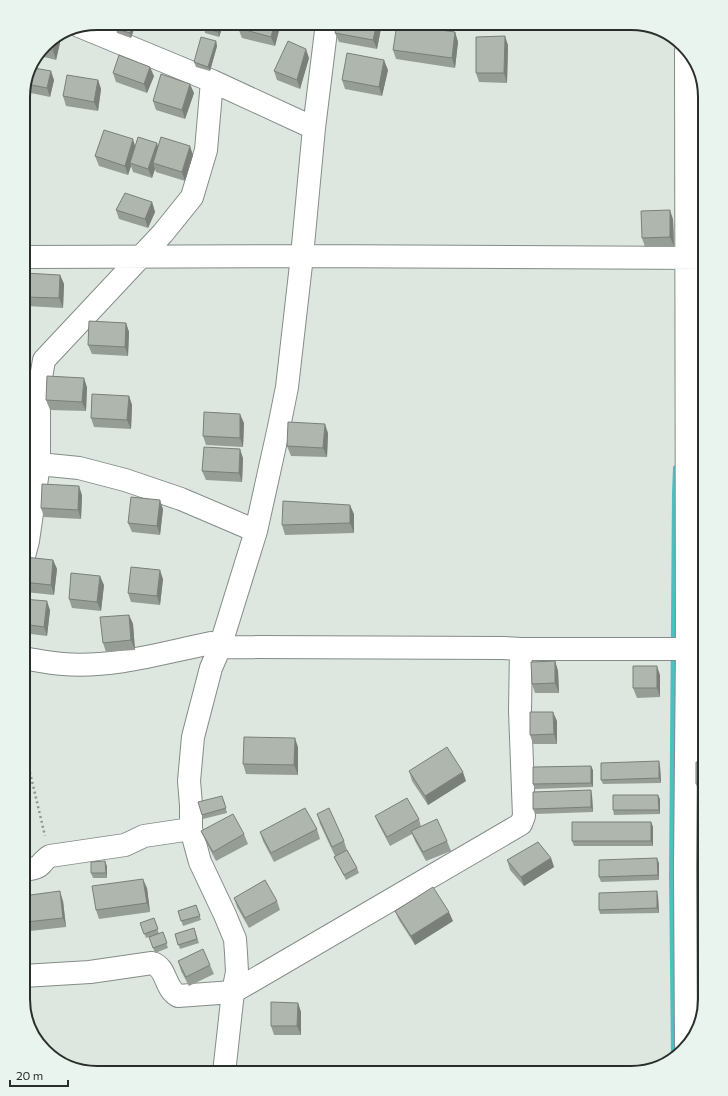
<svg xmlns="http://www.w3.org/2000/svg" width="728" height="1096" font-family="Commissioner,sans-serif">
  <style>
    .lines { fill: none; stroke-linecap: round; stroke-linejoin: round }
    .stream { stroke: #4bc0c1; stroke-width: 6 }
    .minor-casing { stroke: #838c86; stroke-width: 24 }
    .path { stroke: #8f9691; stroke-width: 2.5; stroke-dasharray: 2 3; stroke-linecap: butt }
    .minor { stroke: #fff; stroke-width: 22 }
    .wall { fill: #969d95 }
    .shaded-wall { fill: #7a7f79 }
    .building { fill: #afb6ad; stroke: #7a7f79 }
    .rim { fill: none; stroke: #2b2f2c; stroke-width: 2 }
  </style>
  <rect width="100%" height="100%" fill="#dde7e0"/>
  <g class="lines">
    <!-- stream -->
    <path class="stream" d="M694,468H705
      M674,1057L672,875L675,493L676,468"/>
    <defs>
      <path id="minor" d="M79,26L212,81L314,128
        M23,257L302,256L705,258
        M39,464L79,468L125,480L181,499L256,531
        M23,560L28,541L39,464V390L44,360L163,233L192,197L206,150L212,81
        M23,658C36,660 49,663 63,664C113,668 162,653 211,643L220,647L503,648L521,649H705
        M23,870C29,869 38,869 42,863C45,860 46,858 50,856L125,845L144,836L191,829
        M23,976L90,972L152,963C167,967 164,988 178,996L233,992L521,824L524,816L520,711L521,649
        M686,1045L685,867L687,649L686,51
        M224,1073L233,992L237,972L236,953L235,939L225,915L200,862L191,829V805L189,781L193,737L211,668L220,647L256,531L279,427L287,387L302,256L314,128L327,23"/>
    </defs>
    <!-- minor casing -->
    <use href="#minor" class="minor-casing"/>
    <!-- path -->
    <path class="path" d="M23,743L45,836"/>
    <!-- minor -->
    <use href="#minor" class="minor"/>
  </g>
  <!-- wall -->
  <path class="wall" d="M117,23H136L131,38L117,33L116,29Z
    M205,23H224L219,37L205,33L204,28Z
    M281,23L275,46L242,38L238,28Z
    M382,23L377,49L339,42L335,33Z
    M455,32L458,42L455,68L396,59L393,50Z
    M58,36L60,43L56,60L40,56L45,44Z
    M216,41L217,46L210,71L196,67L194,62Z
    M508,45L507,83L479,82L476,73Z
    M309,58L300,89L277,80L274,71Z
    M34,68L54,80L50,97L26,92L25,88Z
    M388,70L382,96L345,89L342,80Z
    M113,73L154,76L147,93L116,82Z
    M98,80L101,89L98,111L66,106L63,96Z
    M194,93L185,119L156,110L153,101Z
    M135,146L158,147L193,155L185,181L156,172L155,169L152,178L133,172L131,166L128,175L99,166L95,156Z
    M152,202L155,212L148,228L119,219L116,210Z
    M673,219L674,246L645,247L642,238Z
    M60,275L64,284L63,308L26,306L23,298V290Z
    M23,301H24L27,310L26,334H23Z
    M126,323L129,332L128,356L92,354L88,345Z
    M87,387L86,411L50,410L46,400Z
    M129,396L132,405L131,429L94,427L91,418Z
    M244,423L243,447L206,445L203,436Z
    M328,433L327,457L291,456L287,446Z
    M243,458L242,482L206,480L202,471Z
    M82,495L81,519L44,517L41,508Z
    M163,509L160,535L132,532L128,523Z
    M354,514V533L285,535L282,525Z
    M53,560L57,569L54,595L25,592L23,586V571Z
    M163,579L160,605L131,602L128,593Z
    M104,585L101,611L72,608L69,599Z
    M23,599L50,610L47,636L23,633Z
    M129,615L133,624L135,650L106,652L103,643Z
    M555,661L558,671L559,693H535L532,684Z
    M660,675V697L637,698L633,688Z
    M557,721V744H533L530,735Z
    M705,722V752L702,745Z
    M298,747V775L246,774L243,764Z
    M705,762V793H699L696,784Z
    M660,766L661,783L603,784L601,780Z
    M593,770V787L535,789L533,784Z
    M409,771L466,781L428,805L412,781Z
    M592,795L593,812L535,814L533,809Z
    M660,799V814L614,815L613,810Z
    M224,801L227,813L203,819L202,815Z
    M317,814L344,841L347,850L357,868L359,873L346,880L336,861L334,857L335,856L320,824Z
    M375,816L419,819L421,827L447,841L451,851L426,861L415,841L412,834L390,846L379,825Z
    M651,822L653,827V846H574L572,841Z
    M317,829L320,839L274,862L263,841L260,832Z
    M201,831L244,834L248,844L216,861L205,840Z
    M551,858L554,867L524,886L510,870L507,860Z
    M659,863V880L601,882L599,877Z
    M107,866V878H93L91,873Z
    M147,888L150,912L99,919L96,910Z
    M658,896L659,913L600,914L599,910Z
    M234,898L277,901L280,910L249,928L237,907Z
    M63,901L66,927L30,931L26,922Z
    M196,905L201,920L183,926L178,911Z
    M395,911L453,921L415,945L399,920Z
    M154,918L159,934L163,932L168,948L155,953L149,937L146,938L140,923Z
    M194,928L199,943L180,949L175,934Z
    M23,943H24L26,948V960H23Z
    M178,961L210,965L214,974L189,986L181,971Z
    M298,1003L301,1012V1035H274L271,1026Z"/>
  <!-- shaded-wall -->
  <path class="shaded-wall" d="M133,23H136L131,38L130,33Z
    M220,23H224L219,37L218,32Z
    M275,23H281L275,46L271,37Z
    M377,23H382L377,49L373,40Z
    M455,32L458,42L455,68L452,58Z
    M58,36L60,43L56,60L53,50L56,37Z
    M505,36L508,45L507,83L504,73Z
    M216,41L217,46L210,71L208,67Z
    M306,49L309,58L300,89L297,80Z
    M384,60L388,70L382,96L379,87Z
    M150,67L154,76L147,93L144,84Z
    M51,71L54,80L50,97L47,88Z
    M98,80L101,89L98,111L94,102Z
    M190,84L194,93L185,119L182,110Z
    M133,139L136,149L130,163L131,166L128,175L125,166Z
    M157,143L160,153L153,163L155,169L152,178L148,169Z
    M190,146L193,155L185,181L182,172Z
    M152,202L155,212L148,228L145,219Z
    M670,210L673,219L674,246L670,237Z
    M60,275L64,284L63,308L59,298Z
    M24,301L27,310L26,334L23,326Z
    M126,323L129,332L128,356L125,347Z
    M84,378L87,387L86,411L82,402Z
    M129,396L132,405L131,429L127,420Z
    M240,414L244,423L243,447L240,438Z
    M325,424L328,433L327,457L323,448Z
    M240,449L243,458L242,482L239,473Z
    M79,486L82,495L81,519L78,510Z
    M160,500L163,509L160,535L157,526Z
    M350,505L354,514V533L350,523Z
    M53,560L57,569L54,595L51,585Z
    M160,570L163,579L160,605L157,596Z
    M100,576L104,585L101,611L97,602Z
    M47,601L50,610L47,636L44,627Z
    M129,615L133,624L135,650L131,640Z
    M555,661L558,671L559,693L555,683Z
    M657,666L660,675V697L657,688Z
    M553,712L557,721V744L554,734Z
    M295,738L298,747V775L294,765Z
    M659,761L660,766L661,783L659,778Z
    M591,766L593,770V787L591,783Z
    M463,772L466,781L428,805L425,796Z
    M591,790L592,795L593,812L591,807Z
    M658,795L660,799V814L659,810Z
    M651,822L653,827V846L651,841Z
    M551,858L554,867L524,886L521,877Z
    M657,858L659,863V880L658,875Z
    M105,861L107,866V878L106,873Z
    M143,879L147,888L150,912L147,903Z
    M60,891L63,901L66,927L63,918Z
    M657,891L658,896L659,913L657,908Z
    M449,912L453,921L415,945L411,936Z
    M24,943L26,948V960L24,955Z
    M298,1003L301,1012V1035L297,1026Z
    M292,1066L294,1073H292Z"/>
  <!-- building -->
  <path class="building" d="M117,23H133L130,33L116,29Z
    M205,23H220L218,32L204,28Z
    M240,23H275L271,37L238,28Z
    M337,23H377L373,40L335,33Z
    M397,24L455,32L452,58L393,50Z
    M505,36L504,73H476V37Z
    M56,37L53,50L43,48L45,44Z
    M201,37L216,41L208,67L194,62Z
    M288,41L306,49L297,80L274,71Z
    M347,53L384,60L379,87L342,80Z
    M119,55L150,67L144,84L113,73Z
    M34,68L51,71L47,88L27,84Z
    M161,74L190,84L182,110L153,101Z
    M67,75L98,80L94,102L63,96Z
    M104,130L133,139L125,166L95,156Z
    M138,137L157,143L148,169L130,163Z
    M161,137L190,146L182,172L153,163Z
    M125,193L152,202L145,219L116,210Z
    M670,210V237L642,238L641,211Z
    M24,273L60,275L59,298L23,297Z
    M89,321L126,323L125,347L88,345Z
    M47,376L84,378L82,402L46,400Z
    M92,394L129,396L127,420L91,418Z
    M204,412L240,414V438L203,436Z
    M288,422L325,424L323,448L287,446Z
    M204,447L240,449L239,473L202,471Z
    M42,484L79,486L78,510L41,508Z
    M131,497L160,500L157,526L128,523Z
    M283,501L350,505V523L282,525Z
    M25,557L53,560L51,585L23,582V571Z
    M131,567L160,570L157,596L128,593Z
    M71,573L100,576L97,602L69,599Z
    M23,599L47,601L44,627L23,624Z
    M129,615L131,640L103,643L100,617Z
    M555,661V683L532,684L531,662Z
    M633,666H657V688H633Z
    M530,712H553L554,734L530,735Z
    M705,722V745H702V723Z
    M244,737L295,738L294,765L243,764Z
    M447,747L463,772L425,796L409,771Z
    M659,761V778L601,780V763Z
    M696,762H705V784H696Z
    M591,766V783L533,784V767Z
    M591,790V807L533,809V792Z
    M613,795H658L659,810H613Z
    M222,796L226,808L202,815L198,802Z
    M407,798L419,819L387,837L375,816Z
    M305,808L317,829L271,853L260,832Z
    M329,808L344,841L332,847L317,814Z
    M233,814L244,834L213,852L201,831Z
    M437,819L447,841L423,852L411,831Z
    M572,822H651V841H572Z
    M538,842L551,858L521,877L507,860Z
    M347,850L357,868L344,875L334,857Z
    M657,858L658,875L599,877V860Z
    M105,861L106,873H91V862Z
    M143,879L147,903L96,910L92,886Z
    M265,880L277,901L245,918L234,898Z
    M433,887L449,912L411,936L395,911Z
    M60,891L63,918L26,922L23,896Z
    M657,891V908L599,910V893Z
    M196,905L200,916L181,921L178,911Z
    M154,918L158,929L144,934L140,923Z
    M194,928L197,939L178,945L175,934Z
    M163,932L167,943L153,948L149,937Z
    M23,943H24V955H23Z
    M203,949L210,965L186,977L178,961Z
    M271,1002L298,1003L297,1026H271Z
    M292,1066V1073H256V1067Z"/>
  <!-- crop -->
  <path d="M0 0H728V1096H0ZM97 30H631A67 67 0 0 1 698 97V999A67 67 0 0 1 631 1066H97A67 67 0 0 1 30 999V97A67 67 0 0 1 97 30Z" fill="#eaf4ee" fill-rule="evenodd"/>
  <path class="rim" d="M97 30H631A67 67 0 0 1 698 97V999A67 67 0 0 1 631 1066H97A67 67 0 0 1 30 999V97A67 67 0 0 1 97 30Z"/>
  <!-- scale -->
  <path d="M10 1080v6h58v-6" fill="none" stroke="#2b2f2c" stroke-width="2"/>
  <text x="16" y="1080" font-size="12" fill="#2b2f2c" stroke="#eaf4ee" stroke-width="3" paint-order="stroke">20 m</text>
</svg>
